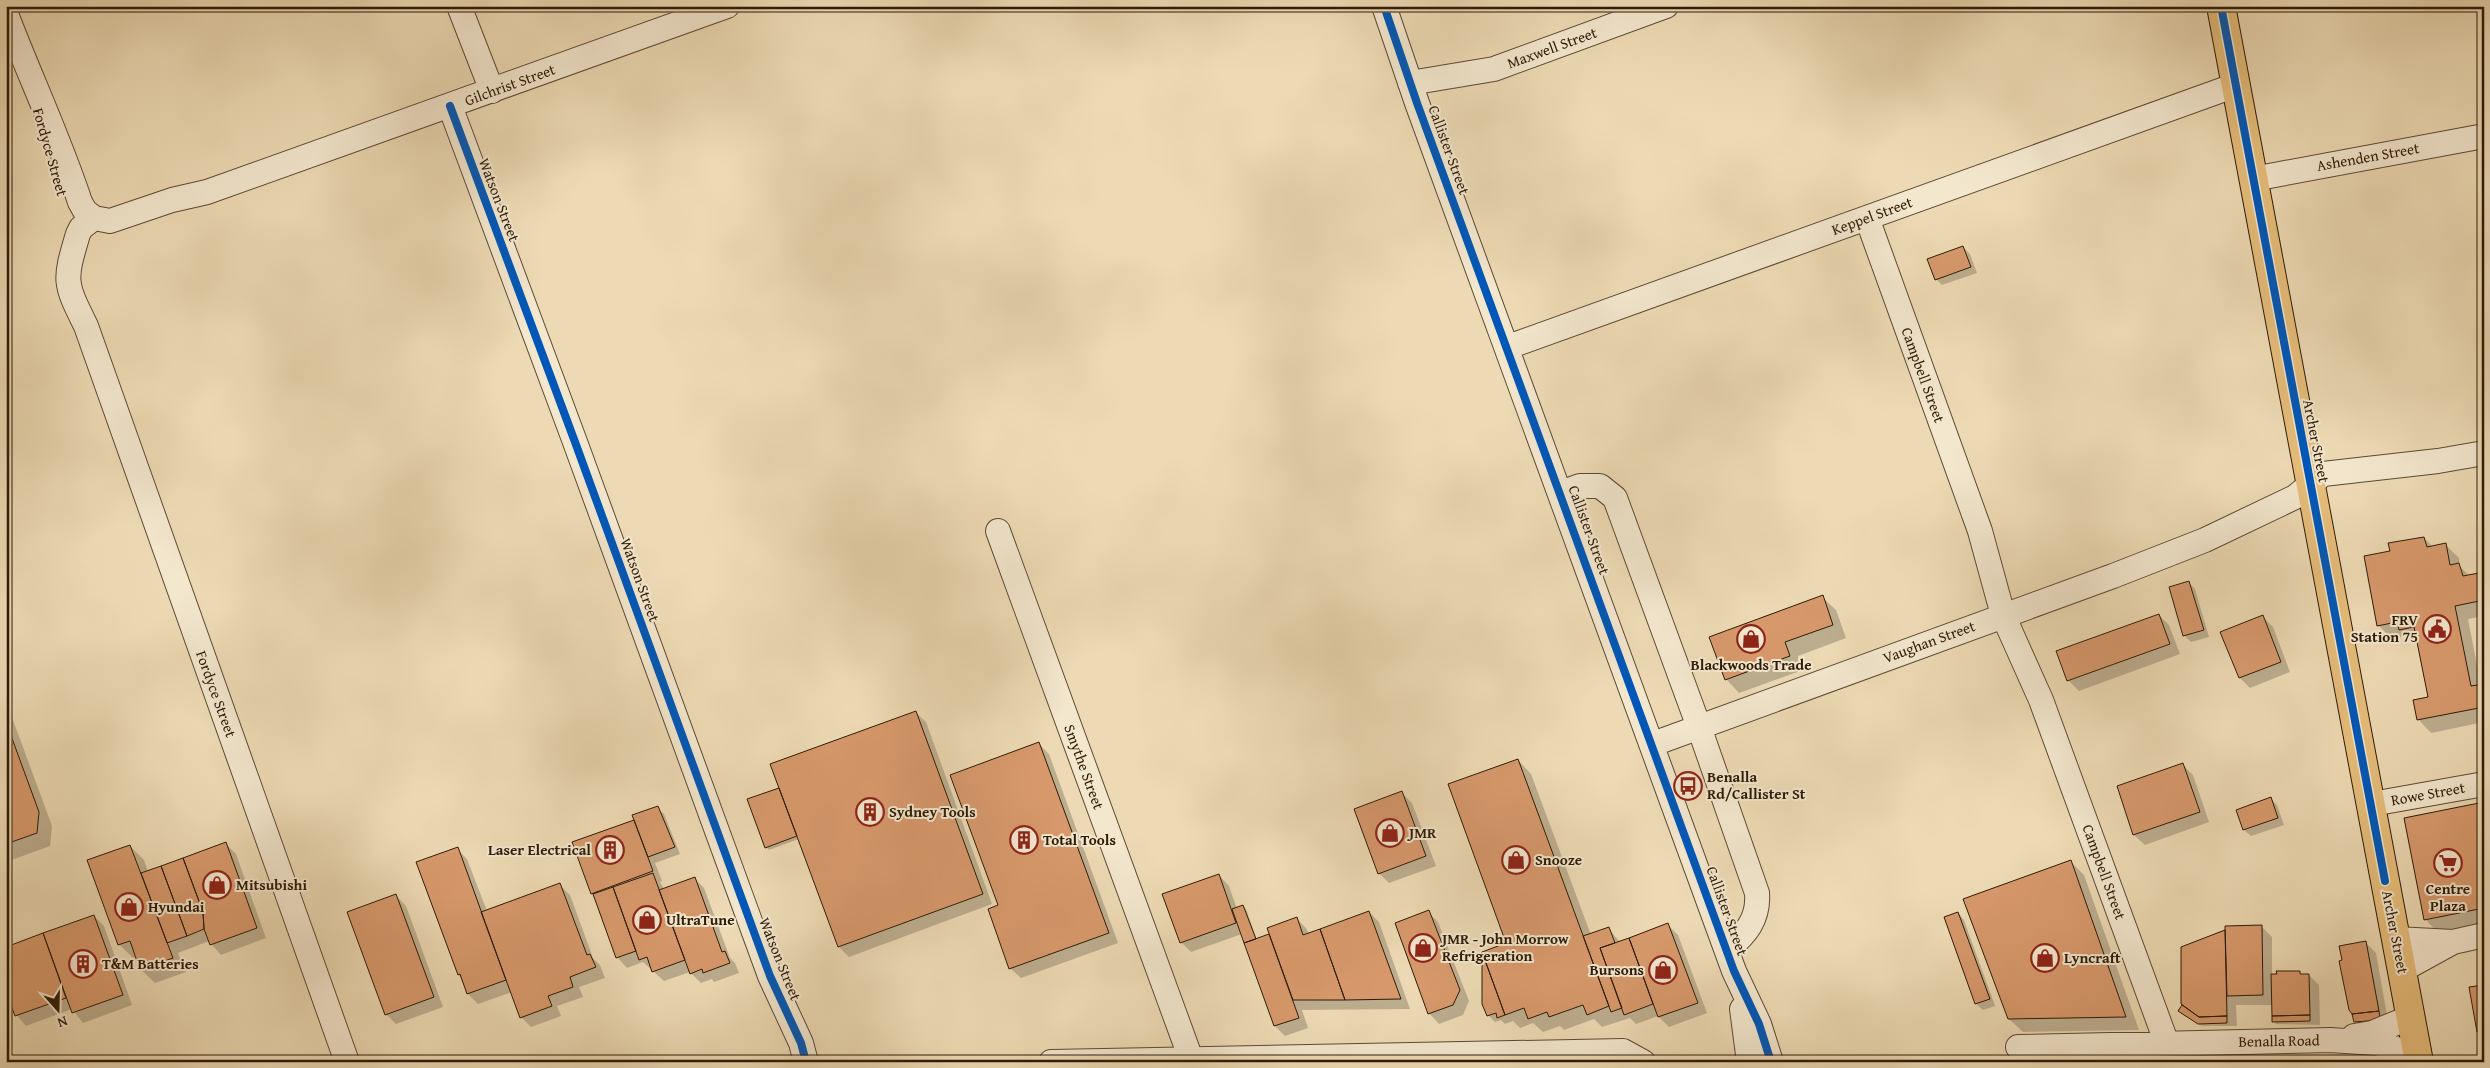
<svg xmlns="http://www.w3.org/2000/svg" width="2490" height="1068" font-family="'Gentium Book Plus',serif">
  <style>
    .shadow { fill: #0003 }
    .building { fill: #d7996c; stroke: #2d1a06 }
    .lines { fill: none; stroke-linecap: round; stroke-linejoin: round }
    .minor-casing { stroke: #5d4a32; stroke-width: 26 }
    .major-casing { stroke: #2d1a06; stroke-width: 30 }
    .minor { stroke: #f3e7ce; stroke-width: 24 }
    .major { stroke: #e6bd7a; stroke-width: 28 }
    .cycleway-casing { stroke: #f3e7ce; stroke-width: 11 }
    .cycleway { stroke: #0057b8; stroke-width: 8 }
    .labels { text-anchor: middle; stroke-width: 4; stroke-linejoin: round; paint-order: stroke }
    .street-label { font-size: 15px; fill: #2d1a06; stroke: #f3e7ce }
    .poi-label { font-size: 15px; font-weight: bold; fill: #2d1a06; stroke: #f3e7ce; text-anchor: start }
  </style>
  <rect width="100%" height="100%" fill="#eddab4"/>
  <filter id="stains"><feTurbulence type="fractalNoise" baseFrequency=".004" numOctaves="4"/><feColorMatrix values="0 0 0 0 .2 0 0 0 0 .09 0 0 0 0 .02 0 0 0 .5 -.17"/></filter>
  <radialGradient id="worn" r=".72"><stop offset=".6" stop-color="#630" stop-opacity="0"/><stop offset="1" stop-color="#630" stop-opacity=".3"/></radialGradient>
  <!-- shadow -->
  <path class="shadow" d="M1963,247L1970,254L1977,273L1942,285L1936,279Z
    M2424,538L2433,547L2445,544L2459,558L2460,567L2470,576L2484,574V616L2468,619L2481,686L2484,685V722L2431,733L2418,719L2429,698L2418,642L2413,643L2406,636L2392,639L2378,625L2391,552Z
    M2189,583L2195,589L2209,637L2191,642L2185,636L2171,588Z
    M1822,597L1836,610L1846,638L1798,656L1803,670L1739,693L1726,679Z
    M2159,615L2169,625L2180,654L2079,691L2068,680Z
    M2262,616L2273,627L2290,672L2250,688L2240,678Z
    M6,701L52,826L50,846L6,862Z
    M915,712L926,722L992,904L849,957L839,947L799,839L769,850L766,847L781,789Z
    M1039,744L1049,754L1118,943L1021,978L1010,968L1000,906Z
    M1518,760L1531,774L1591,935L1608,928L1620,942L1668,925L1678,935L1707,1013L1669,1027L1658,1016L1636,1024L1630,1018L1602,1027L1594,1019L1564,1030L1560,1026L1543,1032L1533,1023L1520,1028L1513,1021L1505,1024L1501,1020L1495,1022L1488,1015L1508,944Z
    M2183,765L2193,775L2209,822L2145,845L2134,835L2118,787Z
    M1402,793L1412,803L1436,866L1389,883L1379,873Z
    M2271,799L2277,805L2284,825L2251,836L2244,830L2237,811Z
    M2484,803V924L2438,933L2425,919Z
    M657,808L664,814L680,854L655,863L662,881L660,882L664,889L694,878L704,888L730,958L735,963L739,973L714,982L712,979L701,983L690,972L664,981L643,962L627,968L617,957L592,893L633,821Z
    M226,844L236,854L266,938L221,955L209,941L178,953L186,972L155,983L141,970L137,957L133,958L119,944L130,846L144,860L148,872Z
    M457,849L467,859L487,911L560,885L570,895L593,958L600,965L605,978L579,987L583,997L557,1006L561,1016L531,1027L521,1017L512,992L478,1004L468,994L459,975L418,863Z
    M2070,861L2084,875L2139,1030L2023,1032L2009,1019Z
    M1219,875L1229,886L1237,909L1243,906L1246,909L1257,940L1270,935L1296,918L1306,928L1309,934L1369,912L1379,922L1410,1009L1302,1010L1308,1028L1285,1036L1275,1026L1242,934L1191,952L1181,942Z
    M396,896L406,906L443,1007L396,1024L386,1014Z
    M1428,912L1438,922L1469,1001L1463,1015L1439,1024L1429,1013Z
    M1958,913L1964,920L1995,1006L1983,1010L1976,1004L1945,918Z
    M94,916L104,926L132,1005L83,1023L72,1009L26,1026L15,1013L6,1016V948Z
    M2261,926L2272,937V976L2299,972L2302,975H2309L2319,985L2320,1025L2276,1024L2273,1021V1005H2236L2237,1026H2202L2182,1014L2179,1011L2183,1005L2182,947L2227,931Z
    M2366,943L2376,953L2388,1021L2358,1024L2355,1021L2343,961Z"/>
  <!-- building -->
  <path class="building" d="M1963,246L1971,267L1935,280L1927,259Z
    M2424,537L2427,547L2446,543L2450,565L2459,563L2463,576L2484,572V600L2455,606L2471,686L2484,684V707L2417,720L2413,700L2428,697L2414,627L2399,630L2397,622L2377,626L2364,556L2390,551L2388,543Z
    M2189,581L2204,630L2183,636L2169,587Z
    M1823,595L1833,625L1785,642L1790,656L1725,680L1709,637Z
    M2159,614L2170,644L2067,681L2056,651Z
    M2263,615L2281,662L2239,678L2220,632Z
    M916,711L983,894L838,947L770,764Z
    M6,722L39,812L37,833L6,844Z
    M1039,742L1109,933L1009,969L988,909L998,905L950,775Z
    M1518,759L1609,1006L1587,1015L1583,1005L1549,1017L1547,1012L1528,1019L1524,1008L1505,1015L1482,952L1506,943L1448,784Z
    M2183,763L2200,812L2133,835L2117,786Z
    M779,788L797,836L765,848L747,799Z
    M1402,791L1426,856L1378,874L1354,809Z
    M2271,797L2278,818L2243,830L2236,810Z
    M2484,802V908L2424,920L2404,818Z
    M658,806L675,847L648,857L632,815Z
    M634,820L653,871L591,894L572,842Z
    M226,842L257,928L210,945L204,929L203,912L183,858Z
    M130,845L173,958L140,970L130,941L118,945L87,860Z
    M458,847L506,980L467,994L460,974L458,975L416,862Z
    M183,858L203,912L204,929L187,936L161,866Z
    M2071,860L2126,1017L2008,1019L1963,899Z
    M161,866L187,936L167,943L141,873Z
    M653,873L685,960L652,972L647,957L639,960L613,887Z
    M1219,874L1236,923L1180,943L1162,894Z
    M695,877L722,952L725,951L730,963L703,973L702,969L690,974L659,890Z
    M560,883L587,955L590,954L596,967L570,977L573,987L548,996L552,1006L520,1018L481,912Z
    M613,887L636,951L616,958L593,894Z
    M396,894L434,997L385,1015L347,912Z
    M1243,905L1256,939L1244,943L1232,909Z
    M1429,910L1460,990L1453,1005L1428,1014L1395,923Z
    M1369,911L1401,999L1345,1000L1320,929Z
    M1958,912L1990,999L1975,1004L1944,917Z
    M94,915L123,995L72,1013L43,933Z
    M1297,917L1303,935L1320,929L1345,1000H1293L1267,928Z
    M1668,923L1698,1003L1658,1017L1629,938Z
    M2262,925L2263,995L2227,996L2225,926Z
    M1609,927L1615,943L1600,948L1622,1008L1611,1012L1583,936Z
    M2225,930L2227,1016L2199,1017L2181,1004V947Z
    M43,933L66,998L15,1016L6,992V947Z
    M1269,934L1299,1018L1274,1026L1244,943Z
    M1629,938L1653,1004L1624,1015L1600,948Z
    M2366,941L2379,1011L2352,1014L2349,1010L2339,961L2342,960L2339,946Z
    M1482,952L1505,1015L1497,1018L1496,1013L1487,1016L1482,1004Z
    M2276,971H2300V974H2309L2310,1015L2272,1016L2271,974H2277Z
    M2484,985V1031L2477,1032L2469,987Z
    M2182,1005L2199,1017L2227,1016V1023L2198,1024L2178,1011Z
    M2379,1011L2380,1019L2367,1021L2354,1022L2352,1014Z
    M2310,1015V1021L2272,1022V1016Z"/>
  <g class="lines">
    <defs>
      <path id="minor" d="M459,6L492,91
        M1384,6L1417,103L1734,971L1759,1024L1771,1062
        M6,14C30,77 59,138 80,202L85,211L94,218L110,221L172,200L207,192L727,6
        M1410,83L1494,69L1666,6
        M450,106L575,442L770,976L801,1043L806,1062
        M2253,179L2484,136
        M94,218L81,228L78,234C64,281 64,282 86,326L347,1062
        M1867,218L1980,531L2003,615L2041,700L2167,1044L2168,1062
        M1508,347L2236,85
        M1561,493L1580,486H1600L1615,498L1699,727L1757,893C1759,919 1746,934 1727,950
        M998,531L1191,1059
        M1653,744L2113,576L2205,540L2295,497L2323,474L2438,461L2484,453
        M2372,804L2484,784
        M2396,939L2453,942L2484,935
        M2402,970L2453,942
        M1742,1009L1749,1062
        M2354,1036L2372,1033L2411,1017
        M2018,1047L2330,1040L2377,1043L2418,1056
        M1051,1062L1623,1051L1643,1062"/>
      <path id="major" d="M2221,6L2419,1062"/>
    </defs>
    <!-- minor casing -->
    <use href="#minor" class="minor-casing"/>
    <!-- major casing -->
    <use href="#major" class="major-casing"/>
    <!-- minor -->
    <use href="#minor" class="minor"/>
    <!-- major -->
    <use href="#major" class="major"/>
    <defs>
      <path id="cycleway" d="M1384,6L1417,103L1734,971L1759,1024L1771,1062
        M2221,6L2385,881
        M450,106L575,442L770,976L801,1043L806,1062"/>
    </defs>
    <!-- cycleway casing -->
    <use href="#cycleway" class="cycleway-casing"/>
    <!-- cycleway -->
    <use href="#cycleway" class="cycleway"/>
  </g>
  <!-- icons -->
  <defs>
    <symbol id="civic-ring" viewBox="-11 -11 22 22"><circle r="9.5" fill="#f3e7ce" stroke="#8f2418" stroke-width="1.5"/><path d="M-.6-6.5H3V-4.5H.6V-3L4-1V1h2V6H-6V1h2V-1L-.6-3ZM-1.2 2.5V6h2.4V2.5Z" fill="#8f2418"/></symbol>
    <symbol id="shop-ring" viewBox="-11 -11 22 22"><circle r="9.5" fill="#f3e7ce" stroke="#8f2418" stroke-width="1.5"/><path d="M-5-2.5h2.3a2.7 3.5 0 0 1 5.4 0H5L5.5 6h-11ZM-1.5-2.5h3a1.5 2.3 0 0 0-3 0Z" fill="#8f2418"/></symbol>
    <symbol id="bus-ring" viewBox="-11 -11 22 22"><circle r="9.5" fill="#f3e7ce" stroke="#8f2418" stroke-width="1.5"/><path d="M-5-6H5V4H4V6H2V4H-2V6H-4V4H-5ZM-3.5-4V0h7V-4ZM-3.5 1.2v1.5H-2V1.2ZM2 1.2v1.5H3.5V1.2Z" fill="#8f2418"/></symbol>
    <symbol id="building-ring" viewBox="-11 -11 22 22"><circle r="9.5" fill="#f3e7ce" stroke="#8f2418" stroke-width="1.5"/><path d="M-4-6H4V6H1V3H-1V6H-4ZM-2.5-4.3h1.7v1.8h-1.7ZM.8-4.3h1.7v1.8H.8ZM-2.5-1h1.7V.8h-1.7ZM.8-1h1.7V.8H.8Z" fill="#8f2418"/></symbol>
    <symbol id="supermarket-ring" viewBox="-11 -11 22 22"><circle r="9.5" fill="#f3e7ce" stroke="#8f2418" stroke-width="1.5"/><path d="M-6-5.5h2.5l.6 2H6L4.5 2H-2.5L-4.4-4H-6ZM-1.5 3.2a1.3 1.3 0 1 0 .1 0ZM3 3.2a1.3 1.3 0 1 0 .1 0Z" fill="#8f2418"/></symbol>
  </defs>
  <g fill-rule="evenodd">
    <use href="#civic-ring" x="2421" y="613" width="32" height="32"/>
    <use href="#shop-ring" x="1735" y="623" width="32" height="32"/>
    <use href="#bus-ring" x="1672" y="770" width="32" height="32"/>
    <use href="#building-ring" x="854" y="796" width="32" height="32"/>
    <use href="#shop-ring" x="1374" y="817" width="32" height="32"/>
    <use href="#building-ring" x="1008" y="824" width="32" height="32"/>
    <use href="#building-ring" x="594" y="834" width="32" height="32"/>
    <use href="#shop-ring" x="1500" y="844" width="32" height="32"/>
    <use href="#supermarket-ring" x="2432" y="847" width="32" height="32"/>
    <use href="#shop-ring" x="201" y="869" width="32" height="32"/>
    <use href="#shop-ring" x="113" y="891" width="32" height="32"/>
    <use href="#shop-ring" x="631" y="904" width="32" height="32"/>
    <use href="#shop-ring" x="1407" y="932" width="32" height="32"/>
    <use href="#shop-ring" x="2029" y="942" width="32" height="32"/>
    <use href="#building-ring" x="67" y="948" width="32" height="32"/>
    <use href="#shop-ring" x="1647" y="954" width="32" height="32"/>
  </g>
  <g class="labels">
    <!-- street labels -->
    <g class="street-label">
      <text transform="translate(1552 48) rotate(-20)" y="5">Maxwell Street</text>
      <text transform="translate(510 85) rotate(-20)" y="5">Gilchrist Street</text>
      <text transform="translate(1449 150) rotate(70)" y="5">Callister Street</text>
      <text transform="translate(50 152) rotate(74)" y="5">Fordyce Street</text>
      <text transform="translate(2368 157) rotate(-10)" y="5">Ashenden Street</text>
      <text transform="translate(499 200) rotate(69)" y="5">Watson Street</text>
      <text transform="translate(1872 216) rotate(-20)" y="5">Keppel Street</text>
      <text transform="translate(1923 375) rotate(70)" y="5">Campbell Street</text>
      <text transform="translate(2316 441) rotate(79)" y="5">Archer Street</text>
      <text transform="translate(1589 530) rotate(70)" y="5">Callister Street</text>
      <text transform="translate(640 580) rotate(70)" y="5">Watson Street</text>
      <text transform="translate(1929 642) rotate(-20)" y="5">Vaughan Street</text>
      <text transform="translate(216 694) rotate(70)" y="5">Fordyce Street</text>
      <text transform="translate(1084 767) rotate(70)" y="5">Smythe Street</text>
      <text transform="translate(2428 794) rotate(-10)" y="5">Rowe Street</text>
      <text transform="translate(2104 872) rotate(70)" y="5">Campbell Street</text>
      <text transform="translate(1727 911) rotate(70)" y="5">Callister Street</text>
      <text transform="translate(2395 932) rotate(79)" y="5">Archer Street</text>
      <text transform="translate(780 959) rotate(68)" y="5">Watson Street</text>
      <text transform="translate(2279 1041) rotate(-1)" y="5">Benalla Road</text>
    </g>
    <!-- poi labels -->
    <g class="poi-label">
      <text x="2418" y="625" text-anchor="end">FRV<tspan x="2418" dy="17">Station 75</tspan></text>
      <text x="1751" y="670" text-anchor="middle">Blackwoods Trade</text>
      <text x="1707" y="782">Benalla<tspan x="1707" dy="17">Rd/Callister St</tspan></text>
      <text x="889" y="817">Sydney Tools</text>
      <text x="1409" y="838">JMR</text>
      <text x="1043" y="845">Total Tools</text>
      <text x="591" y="855" text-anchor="end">Laser Electrical</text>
      <text x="1535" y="865">Snooze</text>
      <text x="236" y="890">Mitsubishi</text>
      <text x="2448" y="894" text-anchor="middle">Centre<tspan x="2448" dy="17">Plaza</tspan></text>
      <text x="148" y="912">Hyundai</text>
      <text x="666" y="925">UltraTune</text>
      <text x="1442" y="944">JMR - John Morrow<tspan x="1442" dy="17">Refrigeration</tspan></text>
      <text x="2064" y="963">Lyncraft</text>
      <text x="102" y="969">T&amp;M Batteries</text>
      <text x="1644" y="975" text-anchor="end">Bursons</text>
    </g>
  </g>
  <!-- margin -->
  <rect width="2490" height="1068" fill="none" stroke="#eddab4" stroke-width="25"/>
  <rect x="8" y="8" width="2475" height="1053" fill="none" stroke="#2d1a06" stroke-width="2.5"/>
  <rect x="12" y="12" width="2465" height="1043" fill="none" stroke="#2d1a06"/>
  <!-- north arrow -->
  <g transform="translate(58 1010) rotate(160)" stroke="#f3e7ce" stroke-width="4" paint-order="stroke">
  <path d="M0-4L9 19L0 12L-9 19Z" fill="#2d1a06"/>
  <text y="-8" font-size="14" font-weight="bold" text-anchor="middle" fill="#2d1a06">N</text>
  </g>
  <rect width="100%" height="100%" filter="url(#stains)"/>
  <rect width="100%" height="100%" fill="url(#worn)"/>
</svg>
